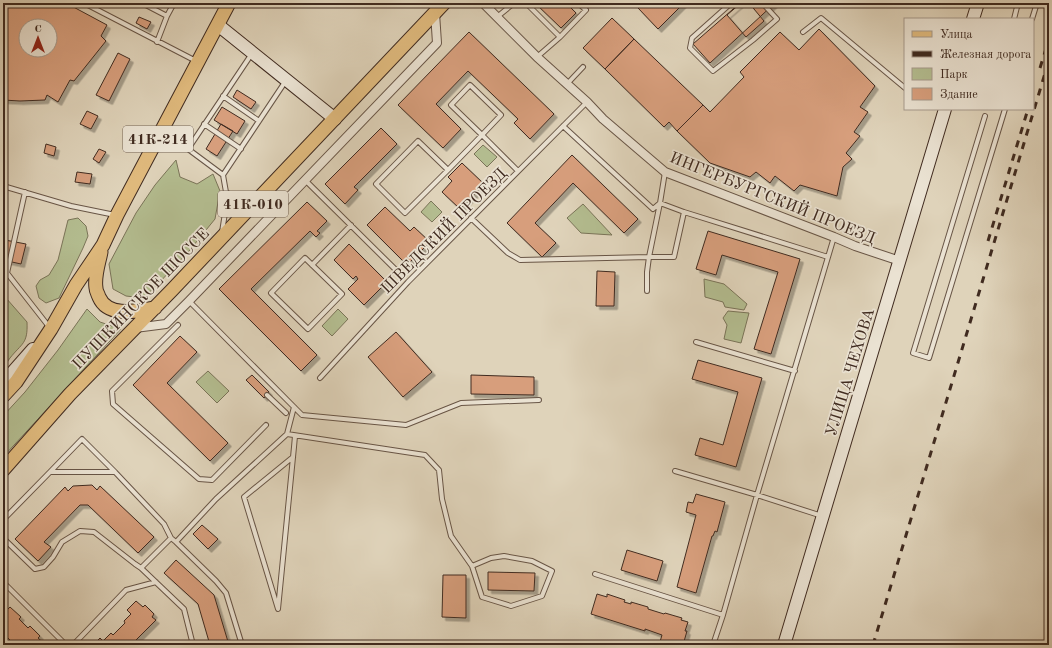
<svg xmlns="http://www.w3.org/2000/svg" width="1052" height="648" font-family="'Old Standard TT',serif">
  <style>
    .green { fill: #b3bc8f; stroke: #7a7458 }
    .building { fill: #d79e7c; stroke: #402b20; fill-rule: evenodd; filter: url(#shadow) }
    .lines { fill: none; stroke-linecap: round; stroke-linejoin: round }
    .lane-casing { stroke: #685546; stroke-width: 6 }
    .street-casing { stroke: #685546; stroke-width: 10 }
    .secondary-casing { stroke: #402b20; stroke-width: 14 }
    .primary-casing { stroke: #402b20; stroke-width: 15 }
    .lane { stroke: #eae2d2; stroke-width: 4 }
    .street { stroke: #eae2d2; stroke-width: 8 }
    .secondary { stroke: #eae2d2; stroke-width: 12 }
    .primary { stroke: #e0ba7d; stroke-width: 13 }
    .rail { stroke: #402b20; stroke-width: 3; stroke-dasharray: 7 7; stroke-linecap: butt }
    .labels { text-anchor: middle; stroke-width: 3.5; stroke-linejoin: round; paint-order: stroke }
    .shield { fill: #eae2d2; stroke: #736255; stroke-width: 1 }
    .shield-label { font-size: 15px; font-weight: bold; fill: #402b20 }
    .street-label { font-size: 16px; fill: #402b20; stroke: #eae2d2 }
  </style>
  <defs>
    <filter id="shadow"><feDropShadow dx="3.5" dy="3.5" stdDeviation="0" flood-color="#0004"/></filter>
  </defs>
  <rect width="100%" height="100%" fill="#dfd3ba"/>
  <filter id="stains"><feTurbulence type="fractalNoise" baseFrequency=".005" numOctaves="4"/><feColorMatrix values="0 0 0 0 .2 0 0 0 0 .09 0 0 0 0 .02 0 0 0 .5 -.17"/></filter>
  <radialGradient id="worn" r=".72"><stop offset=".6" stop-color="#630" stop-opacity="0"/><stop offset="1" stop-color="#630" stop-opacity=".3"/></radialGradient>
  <!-- green -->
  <path class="green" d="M483,145L497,157L487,167L474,154Z
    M176,160L180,177L197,184L213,174L220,191L215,219L189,251L157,285L143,298L126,296L113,289L109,264L136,213L155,185Z
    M431,201L442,212L432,222L421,212Z
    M583,204L612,235L581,233L567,218Z
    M78,218L86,226L88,236L83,248L59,298L46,303L39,298L36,286L40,280L49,275L58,260L68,220Z
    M704,279L724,284L747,304L744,310L725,307L723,302L705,297Z
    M3,298H6L27,322C28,344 22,343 10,358C7,362 5,366 3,370Z
    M87,309L100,322L121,329L3,457V416L25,392L58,350Z
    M338,309L348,319L332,336L322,326Z
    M728,311L749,313L741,343L724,339L727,325L723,318Z
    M208,371L229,391L217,403L196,382Z"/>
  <!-- building -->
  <path class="building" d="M3,3H66L107,25L101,36L106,41L74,81L70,80L58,102L47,95L45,100L20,101L3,100ZM26,26H50V50H26Z
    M535,3H566L576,13L561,28Z
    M643,3H684L658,29L638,8Z
    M740,3H775L710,63L693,44Z
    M741,3H749L764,21L746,37L727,15Z
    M750,3H761L754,8Z
    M139,17L151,22L147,29L136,23Z
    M612,18L634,39L605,69L583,48Z
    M819,29L875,86L860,107L868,112L854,132L860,136L846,153L852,159L843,167L837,196L800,185L794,191L775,176L770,183L756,172L750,177L710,163L677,131L703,105L710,112L744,77L740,72L780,32L799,50Z
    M469,32L554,114L530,139L514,123L518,119L468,71L436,104L461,129L443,148L398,105Z
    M634,39L703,105L677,131L669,122L664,127L605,69Z
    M118,53L130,59L109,101L96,95Z
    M237,90L256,102L251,109L233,97Z
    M222,107L245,121L237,134L214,120Z
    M87,111L98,116L91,129L80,124Z
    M221,124L233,131L217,156L206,149Z
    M381,128L397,144L354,187L358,190L345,204L325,184Z
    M46,144L56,147L54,156L44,153Z
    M99,149L106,152L99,163L93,159Z
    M572,155L638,219L624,233L573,183L535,223L556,243L542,257L507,223Z
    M462,163L484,184L460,209L442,192L452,181L448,177Z
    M77,172L92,174L90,184L75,182Z
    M307,202L327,221L317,231L320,233L316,237L310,231L251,289L317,355L301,371L219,289Z
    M385,207L410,231L414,227L430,242L407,265L367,225Z
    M708,231L800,259L771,354L754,349L778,272L722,255L716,275L696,269Z
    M5,240L26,244L21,264L3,260V247H4Z
    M349,244L387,282L364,305L348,289L358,279L356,276L353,279L334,260Z
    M597,271L615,272L614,306H596Z
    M396,332L432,372L403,397L368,357Z
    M180,336L197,352L167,383L228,443L210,461L133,385Z
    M698,360L762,378L736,467L695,455L700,438L723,445L738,392L692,379Z
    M252,375L269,392L264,398L246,380Z
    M471,375L534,377V395L471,394Z
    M92,485L97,490L100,486L154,537L138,553L88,505H80L44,542L51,547L38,561L15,539L65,487L68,491L73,486Z
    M696,494L725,502L717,532L715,531L713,536H712L696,593L677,587L696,515L686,512L688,502L693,503Z
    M202,525L218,539L208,549L193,534Z
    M627,550L663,561L657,581L621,570Z
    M176,560L214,595L229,645H210L198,604L164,573Z
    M488,572L535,573L534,591L488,590Z
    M443,575H466V618L442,617Z
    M597,594L607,597V594L625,600L624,602L631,604V602L648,607V609L664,614L665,613L682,618L681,620L688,622L685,631H687L683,645H659L662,635L645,629V631L591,614Z
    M136,601L143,607L145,605L154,614L152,617L156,620L131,645H93L100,638L103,641L111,633L113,635L125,623L124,621L131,614L127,610Z
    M3,604L8,609L10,607L21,617L19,619L28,628L30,626L40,636L38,638L46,645H15L3,633Z"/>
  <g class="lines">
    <defs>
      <path id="lane" d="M84,3L196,61
        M142,3L167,16
        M526,3L560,37
        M727,3L729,5L692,38L690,48L713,71L753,40L777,19L766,7
        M497,17L514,3
        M1014,19L1018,3
        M1032,19L1037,3
        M803,32L821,18L905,88
        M157,42L167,16L174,3
        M537,57L560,37L586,10L578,3
        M567,84L583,67
        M223,96L259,121
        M985,116L913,353L929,358L1005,109
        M204,124L241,149
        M563,126L653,209L660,203L684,212L674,257H649L647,272V291
        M159,141L171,146L188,149L223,175L226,192L225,213L222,232
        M188,149L251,55
        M448,170L405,213L376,184L418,141L448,170L482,135L451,105L470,85L501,115L482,135L518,171
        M223,175L285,82
        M305,180L401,275
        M3,186L71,206L115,215
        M226,192L238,200H253
        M684,212L828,257
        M471,218L508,253L520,260L649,257L660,203L665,172
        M305,258L342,294L308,329L271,293Z
        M312,265L351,225
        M7,273L50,328
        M3,276L7,273L25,192
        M189,301L294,407L302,415L406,425L461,403L539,400
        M178,325L112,391L113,404L199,479L212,480L266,425
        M696,342L795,371
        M320,378L408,282L587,102
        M267,395L286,413
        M287,434L425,455L439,470L442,499L451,536L472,566L482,597L511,606L542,596L552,571L532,561L504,556L491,558L472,566
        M293,457L244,497L278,609L294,447L295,436
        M675,471L757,495L822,516
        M50,472L82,439L115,472
        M3,520L50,472H115L164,524L171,538
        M3,538L35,569L44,567L53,557L62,542L80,531L94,532L135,564L141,568
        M176,542L216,499L287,434L294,407
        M595,574L723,615
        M3,584L7,586L66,645
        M73,645L126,590L156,582
        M193,645L184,609L141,568L171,538L176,542L216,581L226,593L242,645
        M713,645L723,615L757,495L834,237"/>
      <path id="street" d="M483,3L537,57L587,102L603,119L665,172L834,237L855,246L900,261
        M135,328L166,324L189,301L437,43L435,13"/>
      <path id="secondary" d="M973,19L978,3
        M218,25L335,119
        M3,383L33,349
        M784,645L945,109"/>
      <path id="primary" d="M101,252C99,263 94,276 96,288C96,291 98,294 99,297C108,318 137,311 155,308
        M3,396L16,382L51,329L76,285L103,245L117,215L229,3
        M3,470L70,394L172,290L444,3"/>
    </defs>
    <!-- lane casing -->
    <use href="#lane" class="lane-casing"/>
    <!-- street casing -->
    <use href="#street" class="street-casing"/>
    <!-- secondary casing -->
    <use href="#secondary" class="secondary-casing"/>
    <!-- primary casing -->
    <use href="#primary" class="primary-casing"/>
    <!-- lane -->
    <use href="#lane" class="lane"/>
    <!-- street -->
    <use href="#street" class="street"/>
    <!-- secondary -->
    <use href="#secondary" class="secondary"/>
    <!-- primary -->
    <use href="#primary" class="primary"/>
    <!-- rail -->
    <path class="rail" d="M1040,68L1049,39
      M988,241L1028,109
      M873,645L1049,60"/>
  </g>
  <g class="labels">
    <!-- shield labels -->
    <g class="shield">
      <rect x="123" y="126" width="70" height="26" rx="3"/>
      <rect x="218" y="191" width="70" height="26" rx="3"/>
    </g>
    <g class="shield-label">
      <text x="158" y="144">41К-214</text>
      <text x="253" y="209">41К-010</text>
    </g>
    <!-- street labels -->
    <g class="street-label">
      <text transform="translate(773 197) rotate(22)" y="6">ИНГЕРБУРГСКИЙ ПРОЕЗД</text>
      <text transform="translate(443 230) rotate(-45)" y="6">ШВЕДСКИЙ ПРОЕЗД</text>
      <text transform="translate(140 298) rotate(-46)" y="6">ПУШКИНСКОЕ ШОССЕ</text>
      <text transform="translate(849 372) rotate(-73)" y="6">УЛИЦА ЧЕХОВА</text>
    </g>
  </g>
  <!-- margin -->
  <rect width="1052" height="648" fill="none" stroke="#dfd3ba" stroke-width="16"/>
  <rect x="4" y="4" width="1044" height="640" fill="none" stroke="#402b20" stroke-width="2"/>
  <rect x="8" y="8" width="1036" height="632" fill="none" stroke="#402b20"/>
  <!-- legend -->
  <rect x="904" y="18" width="130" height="92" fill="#eae2d2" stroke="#a6998b"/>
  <rect x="912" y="31" width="20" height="6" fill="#e0ba7d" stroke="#a6998b"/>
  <text x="940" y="38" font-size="12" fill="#402b20">Улица</text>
  <rect x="912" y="51" width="20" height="6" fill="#402b20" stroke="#a6998b"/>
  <text x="940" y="58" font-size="12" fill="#402b20">Железная дорога</text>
  <rect x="912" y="68" width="20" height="12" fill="#b3bc8f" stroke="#a6998b"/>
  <text x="940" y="78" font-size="12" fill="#402b20">Парк</text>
  <rect x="912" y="88" width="20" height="12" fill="#d79e7c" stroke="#a6998b"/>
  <text x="940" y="98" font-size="12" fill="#402b20">Здание</text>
  <!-- north arrow -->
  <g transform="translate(38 38)"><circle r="19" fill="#eae2d2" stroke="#a6998b"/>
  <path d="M0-3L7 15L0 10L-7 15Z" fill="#8f2418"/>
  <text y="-6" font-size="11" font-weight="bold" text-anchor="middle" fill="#402b20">С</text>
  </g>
  <rect width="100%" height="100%" filter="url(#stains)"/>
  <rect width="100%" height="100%" fill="url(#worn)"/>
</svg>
